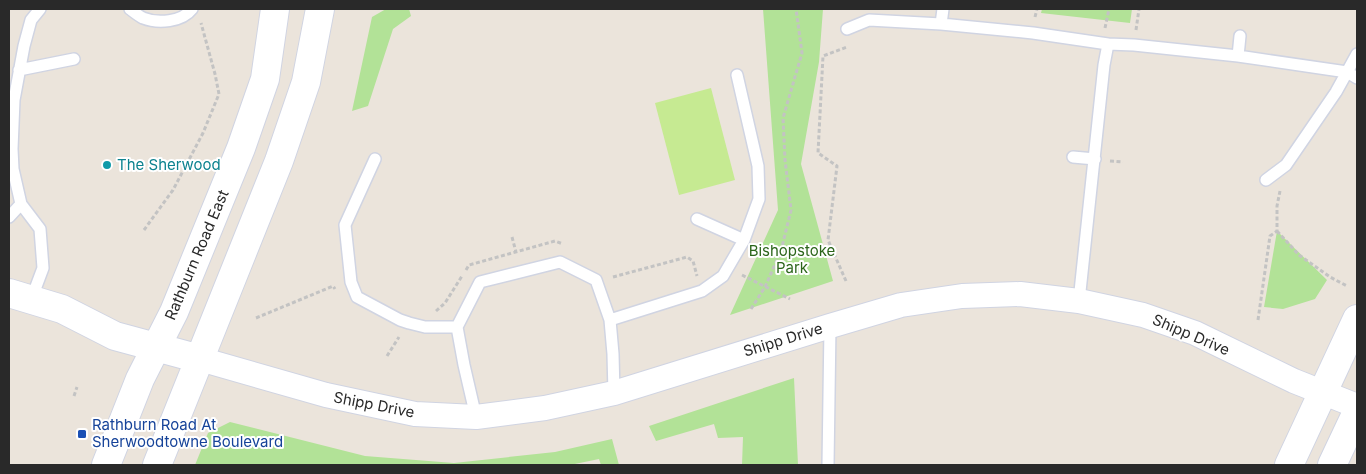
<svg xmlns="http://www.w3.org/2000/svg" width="1366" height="474" font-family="Inter,sans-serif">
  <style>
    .green { fill: #b2e297 }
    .pitch { fill: #c6ea92 }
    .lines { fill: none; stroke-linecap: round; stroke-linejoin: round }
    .lane-casing { stroke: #d0d4e2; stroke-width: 14 }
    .street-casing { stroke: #d0d4e2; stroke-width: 26 }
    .secondary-casing { stroke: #d0d4e2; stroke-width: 30 }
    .path { stroke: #c3c3c3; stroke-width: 3; stroke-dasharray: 4 2.5; stroke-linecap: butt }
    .lane { stroke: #fff; stroke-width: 11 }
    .street { stroke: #fff; stroke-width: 24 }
    .secondary { stroke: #fff; stroke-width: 28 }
    .culture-dot { fill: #0f9aa8; stroke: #fff; stroke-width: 2 }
    .transit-dot { fill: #1a4fb4; stroke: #fff; stroke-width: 2 }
    .labels { text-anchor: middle; stroke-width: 4; stroke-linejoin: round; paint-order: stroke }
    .culture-label { font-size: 15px; fill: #0d838f; stroke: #fff; text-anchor: start }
    .park-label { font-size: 15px; fill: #2b651a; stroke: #fff }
    .street-label { font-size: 15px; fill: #292929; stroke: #fff }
    .transit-label { font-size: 15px; fill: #164399; stroke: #fff; text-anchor: start }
  </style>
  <rect width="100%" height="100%" fill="#ebe4db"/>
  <!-- green -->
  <path class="green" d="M386,9H409L411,16L393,29L368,106L352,111L372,17Z
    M763,9H823L819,62L801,164L833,281L730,315L778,210Z
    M1042,9H1132L1130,23L1041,13Z
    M1277,231L1327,280L1315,299L1283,309L1264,307Z
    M794,378L798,465H742L743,437L718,438L714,424L656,441L649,426Z
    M230,422L365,456L454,463L555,452L612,439L619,465H601L599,459L570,465H195L208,433Z"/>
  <!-- pitch -->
  <path class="pitch" d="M711,88L735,180L679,195L655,103Z"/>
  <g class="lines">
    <defs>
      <path id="lane" d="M130,9C134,12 139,16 143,18C158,24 182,22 192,9
        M941,24L943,9
        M847,29L869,20L941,24L1033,33L1108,44L1134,45L1238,56L1347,72L1357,78
        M1238,56L1240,36
        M19,70L74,59
        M1073,157L1095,159
        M375,159L345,225L351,282L357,297L400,320L409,323L425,327H457
        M1266,180L1286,165L1336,92L1357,54
        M21,204L13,169L12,149L14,100L24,46L31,20L40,9
        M9,217L21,204L40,229L43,268L31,300
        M697,219L744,240
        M1079,301L1104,65L1108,44
        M610,320L702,291L723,276L744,240L759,199L758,166L737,75
        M476,417L464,365L457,327L480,282L560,262L596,280L610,320L613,354L614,393
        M828,465L830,326"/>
      <path id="street" d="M200,359L326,395L415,414L476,417L545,408L614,393L830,326L901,305L962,296L1020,294L1079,301L1143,315L1195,333L1294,381L1357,406"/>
      <path id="secondary" d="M9,293L62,309L115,336L200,359
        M106,465L140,379L174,312L241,148L265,79L275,9
        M157,465L279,161L306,82L320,9
        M1289,465L1357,319
        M1332,465L1357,412"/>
    </defs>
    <!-- lane casing -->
    <use href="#lane" class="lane-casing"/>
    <!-- street casing -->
    <use href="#street" class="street-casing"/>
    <!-- secondary casing -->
    <use href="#secondary" class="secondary-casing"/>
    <!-- path -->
    <path class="path" d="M1035,17L1037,9
      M1105,28L1109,9
      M1136,30L1139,9
      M1110,161L1123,162
      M144,230L173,190L203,133L219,94L215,74L201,23
      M1277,231L1299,255L1330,277L1347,286
      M512,237L516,252
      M466,270L469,265L555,241L563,244
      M742,275L790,299
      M613,277L687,257L693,261L697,276
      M846,281L828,240L837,166L818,153L823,56L847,47
      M751,309L765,287L781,251L791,210L785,160L783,118L802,53L796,9
      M436,311L445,303L462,276
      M256,318L333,286L335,289
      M1258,320L1270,236L1277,231V206L1280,191
      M387,356L399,337
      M74,396L77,387"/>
    <!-- lane -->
    <use href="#lane" class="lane"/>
    <!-- street -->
    <use href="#street" class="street"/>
    <!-- secondary -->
    <use href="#secondary" class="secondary"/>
  </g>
  <!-- markers -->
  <circle class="culture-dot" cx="107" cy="165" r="5"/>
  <rect class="transit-dot" x="77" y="429" width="10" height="10" rx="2.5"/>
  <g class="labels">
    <!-- culture labels -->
    <g class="culture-label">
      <text x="117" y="170">The Sherwood</text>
    </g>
    <!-- park labels -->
    <g class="park-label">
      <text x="792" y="256">Bishopstoke<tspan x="792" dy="17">Park</tspan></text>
    </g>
    <!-- street labels -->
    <g class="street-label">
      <text transform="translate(197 255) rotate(-67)" y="5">Rathburn Road East</text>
      <text transform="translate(1191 335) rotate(23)" y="5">Shipp Drive</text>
      <text transform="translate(783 340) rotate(-17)" y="5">Shipp Drive</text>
      <text transform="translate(374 405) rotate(11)" y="5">Shipp Drive</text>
    </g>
    <!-- transit labels -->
    <g class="transit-label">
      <text x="92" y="430">Rathburn Road At<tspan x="92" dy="17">Sherwoodtowne Boulevard</tspan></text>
    </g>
  </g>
  <!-- border -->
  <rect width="1366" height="474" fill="none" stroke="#292929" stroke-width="20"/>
</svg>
